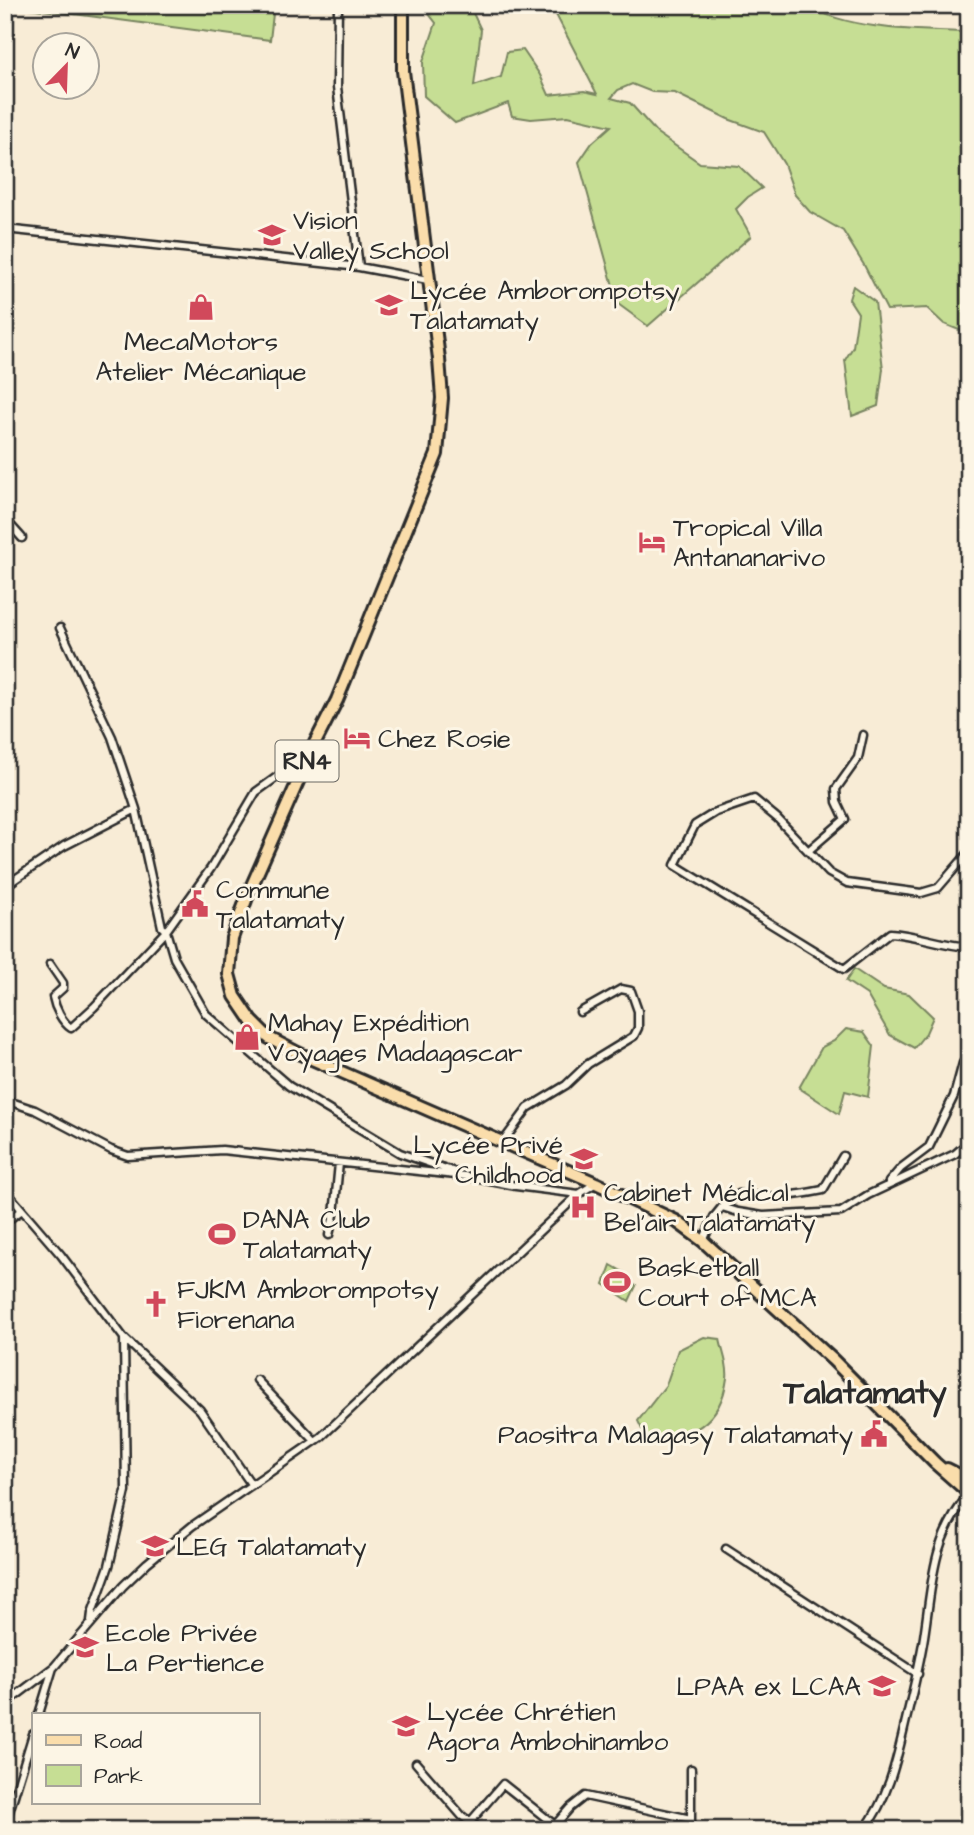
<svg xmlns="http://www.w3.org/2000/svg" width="974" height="1835" font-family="'Architects Daughter',sans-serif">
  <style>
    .green { fill: #c6de94; stroke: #788460; stroke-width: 2 }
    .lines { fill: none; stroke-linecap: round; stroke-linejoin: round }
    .minor-casing { stroke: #2b2b2b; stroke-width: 11 }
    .primary-casing { stroke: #2b2b2b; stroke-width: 16 }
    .minor { stroke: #fcf5e5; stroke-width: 6 }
    .primary { stroke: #faddab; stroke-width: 10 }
    .labels { text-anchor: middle; stroke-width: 6; stroke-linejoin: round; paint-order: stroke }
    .shield { fill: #fcf5e5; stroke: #6a6863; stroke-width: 2 }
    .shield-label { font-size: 24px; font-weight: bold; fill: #2b2b2b }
    .poi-label { font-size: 26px; fill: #2b2b2b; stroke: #fcf5e5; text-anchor: start }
    .district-label { font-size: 33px; font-weight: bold; fill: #2b2b2b; stroke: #fcf5e5 }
  </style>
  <rect width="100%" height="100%" fill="#f8ecd6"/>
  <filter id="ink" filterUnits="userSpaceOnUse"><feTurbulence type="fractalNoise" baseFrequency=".0143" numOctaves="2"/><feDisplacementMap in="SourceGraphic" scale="14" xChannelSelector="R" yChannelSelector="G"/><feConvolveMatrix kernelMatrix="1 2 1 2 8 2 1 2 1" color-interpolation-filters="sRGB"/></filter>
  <g filter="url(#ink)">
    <!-- green -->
    <path class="green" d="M6,5H274L270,40Z
      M422,5H474L472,11L481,30L474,86L501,77L507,52L523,50L540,75L549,95L584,91L597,94L551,5H806C850,31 919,30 969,32V334L944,324L927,308L887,310L864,265L843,231L810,212L795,195L784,164L764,132L728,119L675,93L652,92L632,84L618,90L611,98L630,103L657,133L700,163L739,166L762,188L748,197L736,209L751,236L648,326L618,304L579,162L592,143L611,126L568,116L531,119L512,116L508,103L455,123L424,96L423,62L436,23Z
      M853,286L875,302L883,369L878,406L852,416L845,360L853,347L858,313L849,299Z
      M854,969L884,989L909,994L933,1017L926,1033L914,1048L890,1035L867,995L846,981Z
      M846,1029L864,1032L874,1046L868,1097L845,1091L839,1114L799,1088L822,1047L834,1041Z
      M611,1265L625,1273L623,1279L636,1286L629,1301L604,1284Z
      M704,1337L720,1339C722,1351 729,1366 727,1378C721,1425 690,1436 649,1444L638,1421L666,1385L678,1350Z"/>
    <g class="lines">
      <defs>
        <path id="minor" d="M338,5L337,87L359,267
          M5,229L359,267L428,280
          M5,519L22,538
          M60,628L112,737L136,809
          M808,851L845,819L837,802L836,789L858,758L863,735
          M969,852L938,888L921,893L847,883L829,873L777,818L754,799L716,812L695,825L675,865L844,969L890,933C919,935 940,945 969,947
          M5,886L64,846L136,809L162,927L166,931L211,868L256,792L281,774L301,776
          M166,931L174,958L206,1014L289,1086L400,1153L455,1172
          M50,964L63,983V988L53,997C55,1008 62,1022 71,1028L94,1007L166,931
          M5,1100L35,1110L111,1150L128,1156L222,1150L465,1176L516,1186L579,1194L596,1183
          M502,1143L528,1108L566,1085L588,1064L634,1036L638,1028V1011L631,991L621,989L580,1012
          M889,1182L901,1168L929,1147L954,1096L963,1063L969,1055
          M5,1190L61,1255L124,1338L126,1491L109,1566L92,1613L91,1621
          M722,1207L739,1194C769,1199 794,1196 823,1190L843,1156
          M5,1222L22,1210
          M329,1235L334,1215L339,1163
          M703,1241L714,1217L722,1207L738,1212L763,1216L841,1212L868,1195L955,1154L969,1142
          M124,1338L200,1410L251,1484
          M257,1380L315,1441
          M726,1549L918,1674
          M5,1704L54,1667L123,1586L147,1563L192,1526L321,1437L579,1194
          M39,1714L53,1668
          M416,1763L462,1816L481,1830
          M471,1821L503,1784L561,1830
          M556,1824L570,1808L585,1796L691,1819
          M5,1825L33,1734
          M5,1825L22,1830
          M691,1830V1769
          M864,1830C889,1798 897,1758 906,1720C913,1690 921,1660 925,1630C933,1575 933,1539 969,1494"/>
        <path id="primary" d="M403,5V71L439,359L442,398L437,454L337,700L315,743L249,892L232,938L229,974L235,996L252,1021L269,1038L298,1053L596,1183L676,1221L703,1241L833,1360L935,1463L969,1493
          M947,1469L969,1480"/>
      </defs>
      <!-- minor casing -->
      <use href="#minor" class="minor-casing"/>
      <!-- primary casing -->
      <use href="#primary" class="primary-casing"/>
      <!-- minor -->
      <use href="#minor" class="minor"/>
      <!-- primary -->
      <use href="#primary" class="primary"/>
    </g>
  </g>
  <!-- icons -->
  <defs>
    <symbol id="school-bare" viewBox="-9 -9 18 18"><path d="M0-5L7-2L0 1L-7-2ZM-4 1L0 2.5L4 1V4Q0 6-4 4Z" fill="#d1495b" stroke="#fcf5e5" stroke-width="2.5" paint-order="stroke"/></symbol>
    <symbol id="shop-bare" viewBox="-9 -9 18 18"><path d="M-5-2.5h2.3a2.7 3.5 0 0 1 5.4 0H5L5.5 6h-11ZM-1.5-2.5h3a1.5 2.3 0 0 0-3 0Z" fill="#d1495b" stroke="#fcf5e5" stroke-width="2.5" paint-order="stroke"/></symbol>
    <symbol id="hotel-bare" viewBox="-9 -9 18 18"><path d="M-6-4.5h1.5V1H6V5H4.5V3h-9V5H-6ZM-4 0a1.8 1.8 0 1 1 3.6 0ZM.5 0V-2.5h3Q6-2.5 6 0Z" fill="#d1495b" stroke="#fcf5e5" stroke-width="2.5" paint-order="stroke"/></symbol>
    <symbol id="civic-bare" viewBox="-9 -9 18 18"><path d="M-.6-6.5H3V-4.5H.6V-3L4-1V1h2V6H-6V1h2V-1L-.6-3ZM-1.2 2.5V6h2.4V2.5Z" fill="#d1495b" stroke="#fcf5e5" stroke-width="2.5" paint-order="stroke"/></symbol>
    <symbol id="hospital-bare" viewBox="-9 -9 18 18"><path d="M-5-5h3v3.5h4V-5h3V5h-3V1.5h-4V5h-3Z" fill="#d1495b" stroke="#fcf5e5" stroke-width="2.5" paint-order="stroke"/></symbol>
    <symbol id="stadium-bare" viewBox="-9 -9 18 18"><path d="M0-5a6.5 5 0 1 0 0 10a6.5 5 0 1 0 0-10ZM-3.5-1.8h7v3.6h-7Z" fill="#d1495b" stroke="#fcf5e5" stroke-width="2.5" paint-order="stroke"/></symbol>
    <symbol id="church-bare" viewBox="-9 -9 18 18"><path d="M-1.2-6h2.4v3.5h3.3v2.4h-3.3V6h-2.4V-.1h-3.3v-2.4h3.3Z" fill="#d1495b" stroke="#fcf5e5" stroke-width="2.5" paint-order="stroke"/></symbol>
  </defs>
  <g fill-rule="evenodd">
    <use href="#school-bare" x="253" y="216" width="38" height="38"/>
    <use href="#school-bare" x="370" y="286" width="38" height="38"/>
    <use href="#shop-bare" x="182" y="288" width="38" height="38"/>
    <use href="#hotel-bare" x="633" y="523" width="38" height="38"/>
    <use href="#hotel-bare" x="338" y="719" width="38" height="38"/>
    <use href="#civic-bare" x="176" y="885" width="38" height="38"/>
    <use href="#shop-bare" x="228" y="1018" width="38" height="38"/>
    <use href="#school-bare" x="565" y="1140" width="38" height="38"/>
    <use href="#hospital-bare" x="564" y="1188" width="38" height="38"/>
    <use href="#stadium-bare" x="203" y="1215" width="38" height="38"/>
    <use href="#stadium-bare" x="598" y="1263" width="38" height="38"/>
    <use href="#church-bare" x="137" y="1285" width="38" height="38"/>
    <use href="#civic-bare" x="855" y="1415" width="38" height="38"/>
    <use href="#school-bare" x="136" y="1527" width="38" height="38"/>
    <use href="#school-bare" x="66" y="1628" width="38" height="38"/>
    <use href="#school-bare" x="863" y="1667" width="38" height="38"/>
    <use href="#school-bare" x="387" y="1707" width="38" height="38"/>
  </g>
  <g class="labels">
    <!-- shield labels -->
    <rect class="shield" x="275.5" y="740.5" width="63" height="41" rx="5"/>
    <g class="shield-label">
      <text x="307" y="769">RN4</text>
    </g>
    <!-- poi labels -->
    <g class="poi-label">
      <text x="293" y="229">Vision<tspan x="293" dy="30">Valley School</tspan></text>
      <text x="410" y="299">Lycée Amborompotsy<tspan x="410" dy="30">Talatamaty</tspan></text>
      <text x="201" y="350" text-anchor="middle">MecaMotors<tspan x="201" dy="30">Atelier Mécanique</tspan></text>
      <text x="673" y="536">Tropical Villa<tspan x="673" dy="30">Antananarivo</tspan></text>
      <text x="378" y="747">Chez Rosie</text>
      <text x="216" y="898">Commune<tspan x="216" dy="30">Talatamaty</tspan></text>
      <text x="268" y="1031">Mahay Expédition<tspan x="268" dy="30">Voyages Madagascar</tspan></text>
      <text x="563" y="1153" text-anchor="end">Lycée Privé<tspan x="563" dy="30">Childhood</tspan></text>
      <text x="604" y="1201">Cabinet Médical<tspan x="604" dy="30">Bel'air Talatamaty</tspan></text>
      <text x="243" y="1228">DANA Club<tspan x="243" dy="30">Talatamaty</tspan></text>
      <text x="638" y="1276">Basketball<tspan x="638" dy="30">Court of MCA</tspan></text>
      <text x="177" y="1298">FJKM Amborompotsy<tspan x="177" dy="30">Fiorenana</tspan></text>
      <text x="853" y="1443" text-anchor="end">Paositra Malagasy Talatamaty</text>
      <text x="176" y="1555">LEG Talatamaty</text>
      <text x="106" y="1641">Ecole Privée<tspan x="106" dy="30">La Pertience</tspan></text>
      <text x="861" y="1695" text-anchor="end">LPAA ex LCAA</text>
      <text x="427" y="1720">Lycée Chrétien<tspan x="427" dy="30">Agora Ambohinambo</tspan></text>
    </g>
    <!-- district labels -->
    <g class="district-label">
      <text x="865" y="1403">Talatamaty</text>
    </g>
  </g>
  <!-- margin -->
  <rect width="974" height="1835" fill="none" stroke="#fcf5e5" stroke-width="28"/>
  <rect x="14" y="14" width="946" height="1807" fill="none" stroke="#2b2b2b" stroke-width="2.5" filter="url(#ink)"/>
  <!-- legend -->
  <rect x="32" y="1713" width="228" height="91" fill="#fcf5e5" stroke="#a8a49b" stroke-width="2"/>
  <rect x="46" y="1735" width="35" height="10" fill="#faddab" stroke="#a8a49b" stroke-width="2"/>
  <text x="94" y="1748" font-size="21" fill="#2b2b2b">Road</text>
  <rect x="46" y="1765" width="35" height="21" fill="#c6de94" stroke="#a8a49b" stroke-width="2"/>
  <text x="94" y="1783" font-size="21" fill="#2b2b2b">Park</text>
  <!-- north arrow -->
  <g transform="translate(66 66) rotate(23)"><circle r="33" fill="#fcf5e5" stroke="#a8a49b" stroke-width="2"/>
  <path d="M0-5L12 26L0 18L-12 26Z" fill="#d1495b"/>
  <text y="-10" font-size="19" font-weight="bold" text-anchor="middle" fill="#2b2b2b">N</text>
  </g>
</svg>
